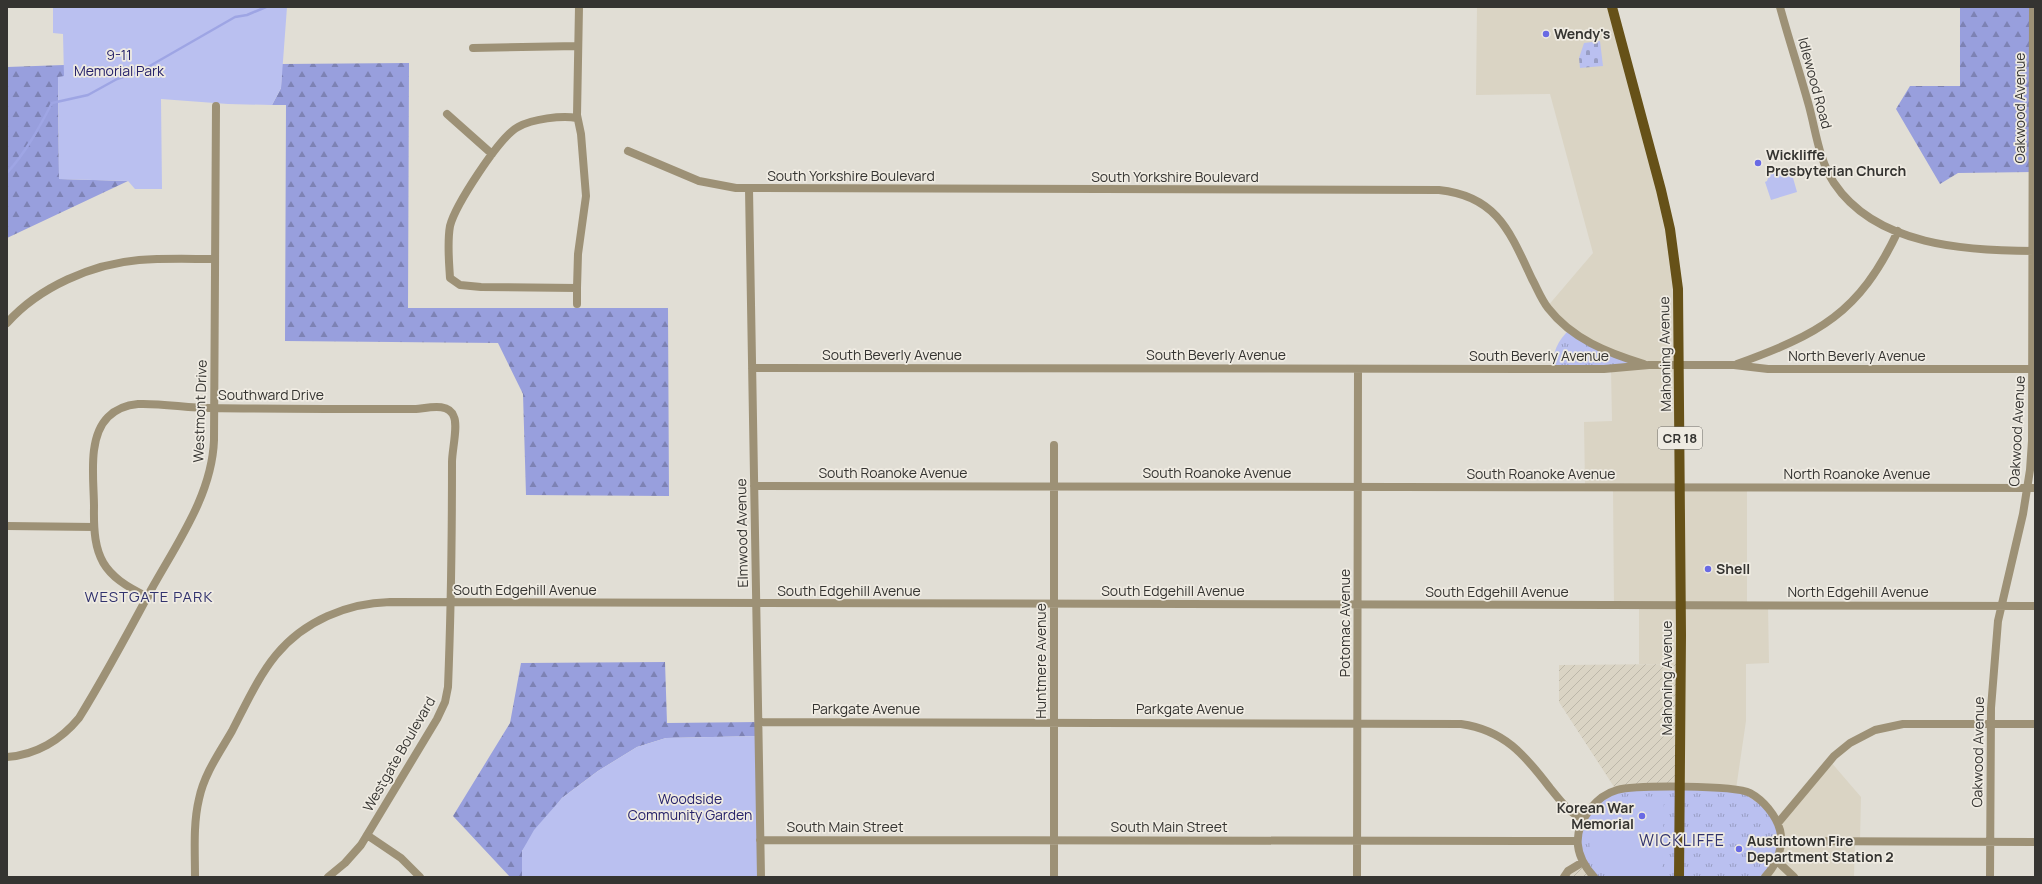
<svg xmlns="http://www.w3.org/2000/svg" width="2042" height="884" font-family="Manrope,sans-serif">
  <style>
    .built { fill: #dad4c4 }
    .industrial { fill: url(#industrial-furrows) }
    .grass { fill: url(#grass-tufts) }
    .forest { fill: url(#forest-firs) }
    .cemetery { fill: url(#cemetery-stones) }
    .green { fill: #bac0f0 }
    .lines { fill: none; stroke-linecap: round; stroke-linejoin: round }
    .stream { stroke: #9ea5e4; stroke-width: 2.5 }
    .minor { stroke: #9d9176; stroke-width: 8 }
    .major { stroke: #665118; stroke-width: 10 }
    .poi-dot { fill: #696ae4; stroke: #efebe2; stroke-width: 1.5 }
    .labels { text-anchor: middle; stroke-width: 3.5; stroke-linejoin: round; paint-order: stroke }
    .shield { fill: #efebe2; stroke: #6d6b66; stroke-width: 1 }
    .shield-label { font-size: 13px; font-weight: bold; fill: #353431 }
    .poi-label { font-size: 14px; font-weight: bold; fill: #353431; stroke: #efebe2; text-anchor: start }
    .park-label { font-size: 14px; fill: #26226a; stroke: #efebe2 }
    .street-label { font-size: 14px; fill: #353431; stroke: #efebe2 }
    .neighbourhood-label { font-size: 15px; letter-spacing: 1px; fill: #32336e; stroke: #efebe2 }
    .quarter-label { font-size: 16px; letter-spacing: 1px; fill: #32336e; stroke: #efebe2 }
  </style>
  <defs>
    <pattern id="industrial-furrows" width="10" height="10" patternUnits="userSpaceOnUse"><rect width="10" height="10" fill="#dad4c4"/><path d="M-1 1l2-2M0 10L10 0M9 11l2-2" fill="none" stroke="#bcb7a9"/></pattern>
    <pattern id="grass-tufts" width="24" height="20" patternUnits="userSpaceOnUse"><rect width="24" height="20" fill="#bac0f0"/><path d="M3 7l-1-3M5 7V3M7 7l1-3M15 17l-1-3M17 17v-4M19 17l1-3" fill="none" stroke="#989dc3"/></pattern>
    <pattern id="forest-firs" width="22" height="20" patternUnits="userSpaceOnUse"><rect width="22" height="20" fill="#989fdd"/><path d="M5 1l3.5 6h-7zM16 11l3.5 6h-7z" fill="#7d82b4"/></pattern>
    <pattern id="cemetery-stones" width="16" height="16" patternUnits="userSpaceOnUse"><rect width="16" height="16" fill="#bac0f0"/><path d="M2 7V4a2 2 0 0 1 4 0v3zM10 15v-3a2 2 0 0 1 4 0v3z" fill="#989dc3"/></pattern>
  </defs>
  <rect width="100%" height="100%" fill="#e1ded5"/>
  <!-- built -->
  <path class="built" d="M1477,7H1612L1675,260L1680,487H1747V605H1768L1769,663L1746,664V721L1736,789L1680,787L1681,664H1639V605H1614L1613,487H1585L1584,422L1612,421L1611,369L1598,347L1547,307L1593,253L1550,94L1476,95Z
    M1830,761L1861,797L1860,841L1855,842L1854,877H1765L1778,823Z"/>
  <!-- industrial -->
  <path class="industrial" d="M1681,664L1680,787L1616,790L1559,702V665Z
    M1583,862L1594,877H1564Z"/>
  <!-- grass -->
  <path class="grass" d="M1570,329L1576,334L1649,365L1552,369C1553,352 1557,341 1570,329Z
    M1737,789L1770,811L1781,841L1765,877H1594L1577,841L1592,807L1616,790Z"/>
  <!-- forest -->
  <path class="forest" d="M1960,7H2033V172L1958,173L1940,184L1896,109L1910,86H1960Z
    M409,63L408,308H668L669,496L526,495L523,394L498,343L285,341L286,105H272L281,88L282,64Z
    M64,65V77H58L59,179L128,181L7,238V67Z
    M665,662L667,723L759,722V736L666,738L637,747L598,771L562,798L522,851V877H510L453,816L510,723L521,663Z"/>
  <!-- cemetery -->
  <path class="cemetery" d="M1600,41L1603,66L1580,68L1579,58L1584,43Z"/>
  <!-- green -->
  <path class="green" d="M53,7H287L281,88L272,105L228,104L161,99L162,189H135L128,181L59,179L58,77L64,76L63,34L53,33Z
    M1790,167L1797,192L1771,200L1765,182L1767,181L1770,173Z
    M759,736L761,877H522V851L534,830L562,798L598,771L637,747L666,738Z
    M1629,796L1664,797L1662,877H1609C1583,862 1584,824 1606,806C1612,800 1621,799 1629,796Z"/>
  <g class="lines">
    <!-- stream -->
    <path class="stream" d="M7,173C26,152 39,128 52,103L88,95L117,79L141,71L235,17L247,15L266,7"/>
    <!-- minor -->
    <path class="minor" d="M1780,7C1789,40 1800,73 1809,106C1816,132 1819,160 1834,183C1876,246 1967,251 2035,251
      M473,48L578,46
      M447,114L492,154
      M577,118C562,115 532,119 518,127C499,137 455,206 450,226C447,243 449,261 450,278L460,285L481,287L577,288L578,254L586,196L581,134L577,115L579,7
      M628,151L699,181L736,188L1439,190C1497,196 1510,232 1532,279C1537,288 1541,299 1548,308C1572,339 1608,353 1644,364
      M749,189L761,877
      M577,288V304
      M7,323C39,287 92,264 139,260C164,258 190,259 215,259
      M1737,364C1819,334 1859,314 1898,231
      M752,368L1604,369L1649,365H1734L1768,369H2035
      M754,486L2035,488
      M7,526L94,527
      M148,597C102,575 93,558 94,507C94,480 87,438 108,417C116,409 127,405 138,404C162,403 187,408 211,408C279,409 347,409 416,409C428,408 449,402 454,417C458,426 452,451 452,462C452,537 451,612 448,687L445,702L437,719L361,845L345,863L328,877
      M759,722L1461,724C1504,730 1525,755 1550,788C1560,800 1568,812 1583,819
      M7,757C36,755 61,740 79,718C105,676 128,633 151,590C177,543 212,495 214,440L216,106
      M1778,823L1834,756L1850,743L1875,730L1903,724H2035
      M367,835L401,858L420,877
      M760,840L1577,841
      M1781,841L2035,842
      M1777,861L1794,877
      M195,877C195,851 193,824 199,799C204,774 220,752 232,731C245,706 258,677 276,655C304,621 347,603 390,602L2035,606
      M1054,877V445
      M1357,877L1358,369
      M1564,877L1568,871L1583,862
      M1594,877C1574,855 1572,833 1590,809C1597,800 1606,793 1617,790C1635,785 1734,785 1750,793C1763,800 1776,815 1780,830C1784,847 1777,864 1765,877
      M1990,877L1991,708L1998,621L2023,514L2030,470L2032,441L2033,7"/>
    <!-- major -->
    <path class="major" d="M1612,7L1661,190L1670,229L1678,289L1681,635L1679,877"/>
  </g>
  <!-- markers -->
  <g class="poi-dot">
    <circle cx="1546" cy="34" r="4"/>
    <circle cx="1758" cy="163" r="4"/>
    <circle cx="1708" cy="569" r="4"/>
    <circle cx="1642" cy="816" r="4"/>
    <circle cx="1739" cy="849" r="4"/>
  </g>
  <g class="labels">
    <!-- shield labels -->
    <rect class="shield" x="1658" y="427" width="44" height="22" rx="3"/>
    <g class="shield-label">
      <text x="1680" y="443">CR 18</text>
    </g>
    <!-- poi labels -->
    <g class="poi-label">
      <text x="1554" y="39">Wendy's</text>
      <text x="1766" y="160">Wickliffe<tspan x="1766" dy="16">Presbyterian Church</tspan></text>
      <text x="1716" y="574">Shell</text>
      <text x="1634" y="813" text-anchor="end">Korean War<tspan x="1634" dy="16">Memorial</tspan></text>
      <text x="1747" y="846">Austintown Fire<tspan x="1747" dy="16">Department Station 2</tspan></text>
    </g>
    <!-- park labels -->
    <g class="park-label">
      <text x="119" y="60">9-11<tspan x="119" dy="16">Memorial Park</tspan></text>
      <text x="690" y="804">Woodside<tspan x="690" dy="16">Community Garden</tspan></text>
    </g>
    <!-- street labels -->
    <g class="street-label">
      <text transform="translate(1815 83) rotate(75)" y="5">Idlewood Road</text>
      <text transform="translate(2020 108) rotate(-90)" y="5">Oakwood Avenue</text>
      <text x="851" y="181">South Yorkshire Boulevard</text>
      <text x="1175" y="182">South Yorkshire Boulevard</text>
      <text transform="translate(1665 354) rotate(-91)" y="5">Mahoning Avenue</text>
      <text x="892" y="360">South Beverly Avenue</text>
      <text x="1216" y="360">South Beverly Avenue</text>
      <text x="1539" y="361">South Beverly Avenue</text>
      <text x="1857" y="361">North Beverly Avenue</text>
      <text x="271" y="400">Southward Drive</text>
      <text transform="translate(200 411) rotate(-88)" y="5">Westmont Drive</text>
      <text transform="translate(2017 431) rotate(-87)" y="5">Oakwood Avenue</text>
      <text x="893" y="478">South Roanoke Avenue</text>
      <text x="1217" y="478">South Roanoke Avenue</text>
      <text x="1541" y="479">South Roanoke Avenue</text>
      <text x="1857" y="479">North Roanoke Avenue</text>
      <text transform="translate(742 533) rotate(-91)" y="5">Elmwood Avenue</text>
      <text x="525" y="595">South Edgehill Avenue</text>
      <text x="849" y="596">South Edgehill Avenue</text>
      <text x="1173" y="596">South Edgehill Avenue</text>
      <text x="1497" y="597">South Edgehill Avenue</text>
      <text x="1858" y="597">North Edgehill Avenue</text>
      <text transform="translate(1345 623) rotate(-90)" y="5">Potomac Avenue</text>
      <text transform="translate(1041 661) rotate(-90)" y="5">Huntmere Avenue</text>
      <text transform="translate(1667 678) rotate(-90)" y="5">Mahoning Avenue</text>
      <text x="866" y="714">Parkgate Avenue</text>
      <text x="1190" y="714">Parkgate Avenue</text>
      <text transform="translate(1978 752) rotate(-89)" y="5">Oakwood Avenue</text>
      <text transform="translate(399 754) rotate(-60)" y="5">Westgate Boulevard</text>
      <text x="845" y="832">South Main Street</text>
      <text x="1169" y="832">South Main Street</text>
    </g>
    <!-- neighbourhood labels -->
    <g class="neighbourhood-label">
      <text x="149" y="602">WESTGATE PARK</text>
    </g>
    <!-- quarter labels -->
    <g class="quarter-label">
      <text x="1682" y="846">WICKLIFFE</text>
    </g>
  </g>
  <!-- border -->
  <rect width="2042" height="884" fill="none" stroke="#353431" stroke-width="16"/>
</svg>
